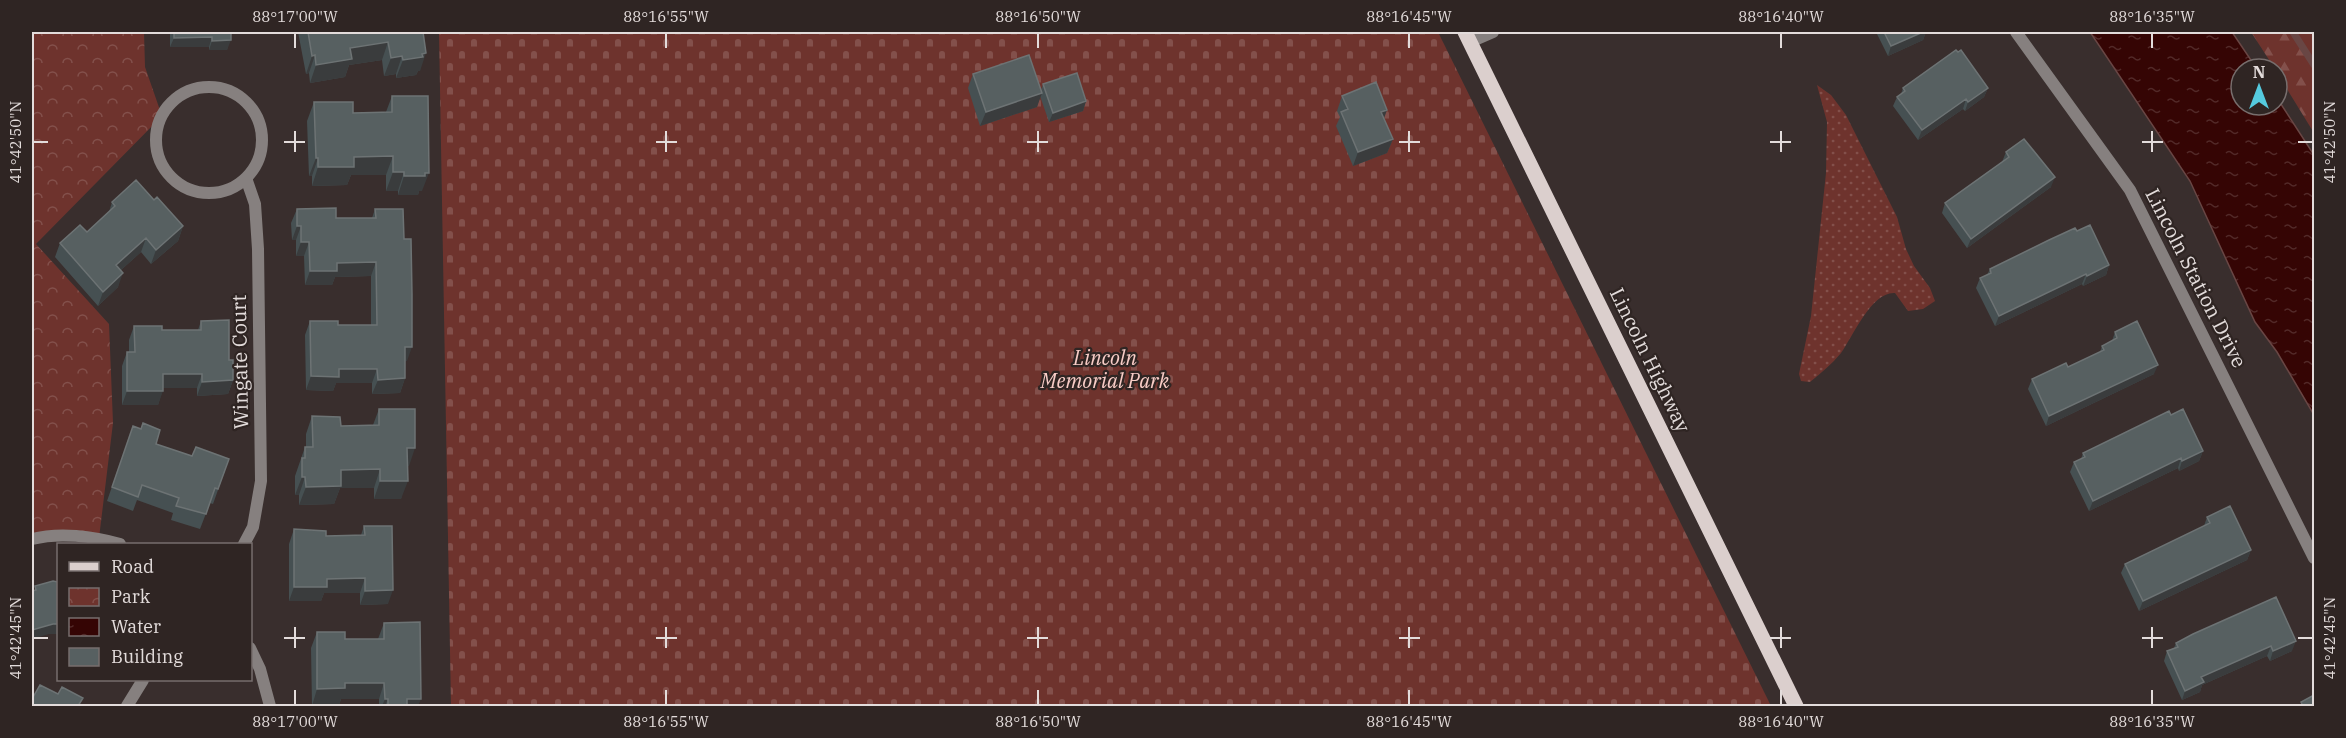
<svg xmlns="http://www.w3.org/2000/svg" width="2346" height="738" font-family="'IBM Plex Serif',serif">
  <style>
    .grass { fill: url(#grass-dots) }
    .forest { fill: url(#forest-firs) }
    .cemetery { fill: url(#cemetery-stones) }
    .park { fill: url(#park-crowns) }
    .water { fill: url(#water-ripples); stroke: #694644; stroke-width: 1.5 }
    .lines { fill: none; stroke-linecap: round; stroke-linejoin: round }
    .stream { stroke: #694644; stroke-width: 7 }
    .minor { stroke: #86807f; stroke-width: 12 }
    .primary { stroke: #dbcfcd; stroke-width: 15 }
    .wall { fill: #465052 }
    .shaded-wall { fill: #3a3c3d }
    .building { fill: #576061; stroke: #6d7374; stroke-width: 1.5 }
    .ticks { fill: none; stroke: #e3dcdb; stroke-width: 2 }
    .labels { text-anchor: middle; stroke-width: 4.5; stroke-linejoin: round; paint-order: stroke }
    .street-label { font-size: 20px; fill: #e3dcdb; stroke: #2f2523 }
    .park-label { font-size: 20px; font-style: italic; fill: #f9cdc7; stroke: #2f2523 }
    .neatline { fill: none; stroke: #e3dcdb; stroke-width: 2 }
    .ticks-label { font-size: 15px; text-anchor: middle; fill: #e3dcdb }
  </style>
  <defs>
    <pattern id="grass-dots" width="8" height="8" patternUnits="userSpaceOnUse" patternTransform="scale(1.5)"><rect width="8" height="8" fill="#6e332d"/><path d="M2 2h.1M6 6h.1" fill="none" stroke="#83504b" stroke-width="1.8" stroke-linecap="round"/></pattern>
    <pattern id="forest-firs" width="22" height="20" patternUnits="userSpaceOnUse" patternTransform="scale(1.5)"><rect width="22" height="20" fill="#6e332d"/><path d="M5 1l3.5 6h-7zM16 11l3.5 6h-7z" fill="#83504b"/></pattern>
    <pattern id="cemetery-stones" width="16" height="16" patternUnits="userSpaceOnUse" patternTransform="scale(1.5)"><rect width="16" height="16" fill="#6e332d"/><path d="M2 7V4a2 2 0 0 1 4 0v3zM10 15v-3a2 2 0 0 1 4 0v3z" fill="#83504b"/></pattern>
    <pattern id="park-crowns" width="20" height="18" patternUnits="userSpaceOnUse" patternTransform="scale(1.5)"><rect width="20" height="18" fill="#6e332d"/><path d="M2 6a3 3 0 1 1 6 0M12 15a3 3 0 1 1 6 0" fill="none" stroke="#83504b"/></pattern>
    <pattern id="water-ripples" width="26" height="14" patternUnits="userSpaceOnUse" patternTransform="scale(1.5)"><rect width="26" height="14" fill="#350504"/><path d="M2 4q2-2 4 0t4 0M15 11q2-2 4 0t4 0" fill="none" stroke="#522928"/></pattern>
  </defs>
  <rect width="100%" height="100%" fill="#392e2d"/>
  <!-- grass -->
  <path class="grass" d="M1817,85L1831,95L1846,115L1897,217L1906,249L1914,266L1930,288L1935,301L1923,309L1908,311L1895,293C1872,291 1853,336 1841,353C1832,364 1821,373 1810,382L1801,381L1799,374L1811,316L1826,173L1827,122Z"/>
  <!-- forest -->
  <path class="forest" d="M2251,32H2314V133L2277,73V69H2275Z"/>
  <!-- cemetery -->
  <path class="cemetery" d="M439,32H1438L1771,706H451Z"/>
  <!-- park -->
  <path class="park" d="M32,32H144L145,67L162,116L36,244L109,324L113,423L99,538L32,539Z"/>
  <!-- water -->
  <path class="water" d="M2090,32H2232L2257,69H2241V105H2277V98L2314,155V415L2277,352L2255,322L2190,181Z"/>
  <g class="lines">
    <!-- stream -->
    <path class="stream" d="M2293,32L2314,65"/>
    <!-- minor -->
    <path class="minor" d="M2016,32L2130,190L2314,558
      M1470,42L1493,32
      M156 140a53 53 0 1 1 106 0a53 53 0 1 1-106 0Z
      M32,539C59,532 93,536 120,544
      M244,544L253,527L261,481L258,249L255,204L246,178
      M250,648L260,669L270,706
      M127,706L143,680"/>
    <!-- primary -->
    <path class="primary" d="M1465,32L1796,706"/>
  </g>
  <!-- wall -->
  <path class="wall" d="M170,32H231L227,50H209V47H170Z
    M298,32H423L420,71H418L416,75L396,78V74L384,76L382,60L349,65L345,77L310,83L309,73L306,74Z
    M1876,32H1926L1923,40L1888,56Z
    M973,74L1041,90L1043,84L1086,101L1083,111L1049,122L1040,96L1037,107L980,126L968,88Z
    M1903,88H1988L1984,97L1965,111L1963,109L1918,140L1893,106L1897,97L1901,94Z
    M392,96L422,191H419L418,195H398V191H386V175H351L347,185L312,186V176H309L307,121L314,102L353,113L386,112Z
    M1342,96L1384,118L1393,139L1387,153L1353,166L1336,126L1340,117L1337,111Z
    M2006,152L2051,187L1967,248L1942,213L1945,203L2002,162Z
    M154,200L183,226L178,241L151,264L141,252L121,270L118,287L98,306L55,257L60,243L87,232L109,212L112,202Z
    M297,209L336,218H372L375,209L404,239L407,361H405V378L400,393L372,394V383H336L333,391L306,390L305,335L310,321L338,325H371V276L335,277L332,285H305L304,256H296V240H292L291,223Z
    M2077,231L2109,265L2106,275L2083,286L2082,284L1995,326L1976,288L1980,278L1987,275L1990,269Z
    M201,321L229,360L233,380L228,394L197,396V388H163L158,405H122V366L127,352H129V340L134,326L162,330H198Z
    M2115,332L2154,374L2046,426L2028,389L2032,379L2068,367L2100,352L2102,346L2112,341Z
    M379,409L409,466H408L401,499H374V488H340L334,504L299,505V495H295V476L305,447H306V434L312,416L341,426L373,425Z
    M2171,415L2203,451L2199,461L2179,471L2178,468L2089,511L2070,472L2074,462L2081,459L2083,453Z
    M133,426L156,444L192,456L229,459L213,504L210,503L200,529L171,520L173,513L137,500L133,511L107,501Z
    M2207,517L2251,550L2247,560L2139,611L2121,573L2125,564L2204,526Z
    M364,526L388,604L360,605V593H324L321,601H289V544L294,529L326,536L361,535Z
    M2276,597L2292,651L2270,661L2267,656L2202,685L2200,692L2182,700L2164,661L2167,651L2174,648L2176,643Z
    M384,623L418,706H379V699H341L339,705L312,706L311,648L317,632L345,639H378Z"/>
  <!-- shaded-wall -->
  <path class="shaded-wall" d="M1923,32H1926L1923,40L1888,56L1891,46Z
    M212,37L209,47H170L174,38Z
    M231,40L227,50H209L212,41Z
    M388,42L382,60L349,65L345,77L310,83L316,65L350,48Z
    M426,53L420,71H418L416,75L396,78L403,60Z
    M315,55L309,73L306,74L312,56Z
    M402,56L396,74L384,76L391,58Z
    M1988,88L1984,97L1965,111L1968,102Z
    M1042,93L1037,107L980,126L986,112Z
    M1966,99L1963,109L1918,140L1922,130Z
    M1086,101L1083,111L1049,122L1053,113Z
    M1387,110L1382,124L1381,112Z
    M1393,139L1387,153L1353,166L1358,152Z
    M393,156L386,175H351L347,185L312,186L318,167L354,157Z
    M316,158H318L312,176H309Z
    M393,172H404L398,191H386Z
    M425,173H429L422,191H419L418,195H398L404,176Z
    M2055,177L2051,187L1967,248L1971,239Z
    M183,226L178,241L151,264L156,250Z
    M297,226H301L296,240H292Z
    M146,238L141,252L111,279L116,265Z
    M301,242H309L304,256H296Z
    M376,262L371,276L335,277L332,285H305L310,271L337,263Z
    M2109,265L2106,275L2083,286L2087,276Z
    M123,273L118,287L98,306L103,292Z
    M2086,274L2082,284L1995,326L1999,316Z
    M405,347H412L407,361L400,362Z
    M2158,365L2154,374L2046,426L2049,416Z
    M339,369H377L372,383H336L333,391L306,390L311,376Z
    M163,374H202L197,388H158Z
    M405,378L400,393L372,394L378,380Z
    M233,380L228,394L197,396L202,382Z
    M127,391H163L158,405H122Z
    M407,448H415L409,466H401Z
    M2203,451L2199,461L2179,471L2182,461Z
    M2181,458L2178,468L2089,511L2093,501Z
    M380,469L374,488H340L334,504L299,505L306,487L341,470Z
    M302,477H305L299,495H295Z
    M380,481H408L401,499H374Z
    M2251,550L2247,560L2139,611L2143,601Z
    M365,578L360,593H324L321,601H289L294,587L327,579Z
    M393,590L388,604L360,605L365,591Z
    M53,624H58V634H49L32,639V630Z
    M2296,641L2292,651L2270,661L2273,651Z
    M2271,646L2267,656L2202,685L2200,692L2182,700L2185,691L2201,677Z
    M345,683H384L379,699H341L339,705L312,706L317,689Z
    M385,699H388L385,706H382Z
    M407,699H421L418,706H404Z"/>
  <!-- building -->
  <path class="building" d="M174,32H231V40L212,41V37L174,38Z
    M308,32H423L426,53L422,54L423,57L403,60L402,56L391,58L388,42L350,48L352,59L316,65L315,55L312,56Z
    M1884,32H1923L1891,46Z
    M1956,50L1958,52L1961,50L1988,88L1968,102L1966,99L1922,130L1897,97L1905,91L1903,88Z
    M1029,55L1042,93L986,112L973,74Z
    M1077,73L1086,101L1053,113L1043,84Z
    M1376,82L1387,110L1381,112L1393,139L1358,152L1341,112L1348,109L1342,96Z
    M392,96H428L429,173H425V176H404V172H393V156L354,157V167H318V158H316L314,102H353V113L392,112Z
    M2024,139L2055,177L1971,239L1945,203L2009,157L2006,152Z
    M136,180L154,200L157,197L183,226L156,250L146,238L116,265L123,273L103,292L60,243L80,225L87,232L115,206L112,202Z
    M336,208V218H376L375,209H403L404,239H411L412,294V347H405V378L378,380L377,369H339V377L311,376L310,321H338V325H377L376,262L337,263V271H310L309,242H301V226H297V209Z
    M2090,225L2109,265L2087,276L2086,274L1999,316L1980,278L1991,273L1990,269L2049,240L2075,228L2077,231Z
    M229,320V360H233V380L202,382V374H163V391H127V352H135L134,326H162V330H201V321Z
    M2137,321L2158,365L2049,416L2032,379L2066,363L2068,367L2104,350L2102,346L2117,338L2115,332Z
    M379,409H415V448H407L408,481H380V469L341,470V486L306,487L305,477H302V458H305V447H313L312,416L340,417L341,426L379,425Z
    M2183,409L2203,451L2182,461L2181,458L2093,501L2074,462L2085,457L2083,453L2169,411L2171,415Z
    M143,423L160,430L156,444L192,456L196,447L229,459L218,489L215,488L206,514L176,506L179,498L142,485L138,497L112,487L133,426L141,429Z
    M2230,506L2251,550L2143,601L2125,564L2210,523L2207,517Z
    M364,526H392L393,590L365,591V578L327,579V587H294V529L326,531V536L365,535Z
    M53,581L58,582V624H53L32,630V591L36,590L35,586Z
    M2276,597L2296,641L2273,651L2271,646L2201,677L2204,682L2185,691L2167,651L2178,647L2176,643L2193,634Z
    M420,622L421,699H407V706H388V699H385L384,683H345V688L317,689V632H345V639H384V623Z
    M40,685L58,694L62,687L83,698L78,706H32V699Z
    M2314,695V706H2303L2301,702Z"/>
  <!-- ticks -->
  <path class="ticks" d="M295,33V48M666,33V48M1038,33V48M1409,33V48M1781,33V48M2152,33V48M295,131V152M666,131V152M1038,131V152M1409,131V152M1781,131V152M2152,131V152M33,142H48M284,142H305M656,142H677M1027,142H1048M1399,142H1420M1770,142H1791M2142,142H2163M2298,142H2313M295,627V648M666,627V648M1038,627V648M1409,627V648M1781,627V648M2152,627V648M33,638H48M284,638H305M656,638H677M1027,638H1048M1399,638H1420M1770,638H1791M2142,638H2163M2298,638H2313M295,690V705M666,690V705M1038,690V705M1409,690V705M1781,690V705M2152,690V705"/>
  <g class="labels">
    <!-- street labels -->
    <g class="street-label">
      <text transform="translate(2196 278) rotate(63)" y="7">Lincoln Station Drive</text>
      <text transform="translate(1650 360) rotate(64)" y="7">Lincoln Highway</text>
      <text transform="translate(240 362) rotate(-91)" y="7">Wingate Court</text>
    </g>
    <!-- park labels -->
    <g class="park-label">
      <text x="1105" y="365">Lincoln<tspan x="1105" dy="23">Memorial Park</tspan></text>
    </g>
  </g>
  <!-- border -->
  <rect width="2346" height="738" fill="none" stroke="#2f2523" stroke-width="66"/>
  <!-- legend -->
  <rect x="57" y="543" width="195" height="138" fill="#2f2523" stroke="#776e6d" stroke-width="1.5"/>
  <rect x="69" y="562" width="30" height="9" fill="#dbcfcd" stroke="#776e6d" stroke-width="1.5"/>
  <text x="111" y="573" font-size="18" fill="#e3dcdb">Road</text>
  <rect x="69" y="588" width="30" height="18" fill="url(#park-crowns)" stroke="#776e6d" stroke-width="1.5"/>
  <text x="111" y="603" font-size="18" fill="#e3dcdb">Park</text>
  <rect x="69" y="618" width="30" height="18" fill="url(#water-ripples)" stroke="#776e6d" stroke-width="1.5"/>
  <text x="111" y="633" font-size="18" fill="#e3dcdb">Water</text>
  <rect x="69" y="648" width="30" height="18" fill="#576061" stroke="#776e6d" stroke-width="1.5"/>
  <text x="111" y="663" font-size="18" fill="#e3dcdb">Building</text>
  <!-- north arrow -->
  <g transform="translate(2259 87)"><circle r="28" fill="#2f2523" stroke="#776e6d" stroke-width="1.5"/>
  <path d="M0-4.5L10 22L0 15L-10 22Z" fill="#55cade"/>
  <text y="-9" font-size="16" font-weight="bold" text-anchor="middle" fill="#e3dcdb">N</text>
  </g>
  <rect x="33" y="33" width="2280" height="672" class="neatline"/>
  <g class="ticks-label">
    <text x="295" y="22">88°17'00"W</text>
    <text x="666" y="22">88°16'55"W</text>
    <text x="1038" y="22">88°16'50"W</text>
    <text x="1409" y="22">88°16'45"W</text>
    <text x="1781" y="22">88°16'40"W</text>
    <text x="2152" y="22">88°16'35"W</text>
    <text transform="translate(16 142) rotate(-90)" y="5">41°42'50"N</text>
    <text transform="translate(2330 142) rotate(-90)" y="5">41°42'50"N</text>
    <text transform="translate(16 638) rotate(-90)" y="5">41°42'45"N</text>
    <text transform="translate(2330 638) rotate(-90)" y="5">41°42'45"N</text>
    <text x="295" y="727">88°17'00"W</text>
    <text x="666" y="727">88°16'55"W</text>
    <text x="1038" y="727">88°16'50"W</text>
    <text x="1409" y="727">88°16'45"W</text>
    <text x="1781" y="727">88°16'40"W</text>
    <text x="2152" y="727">88°16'35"W</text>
  </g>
</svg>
